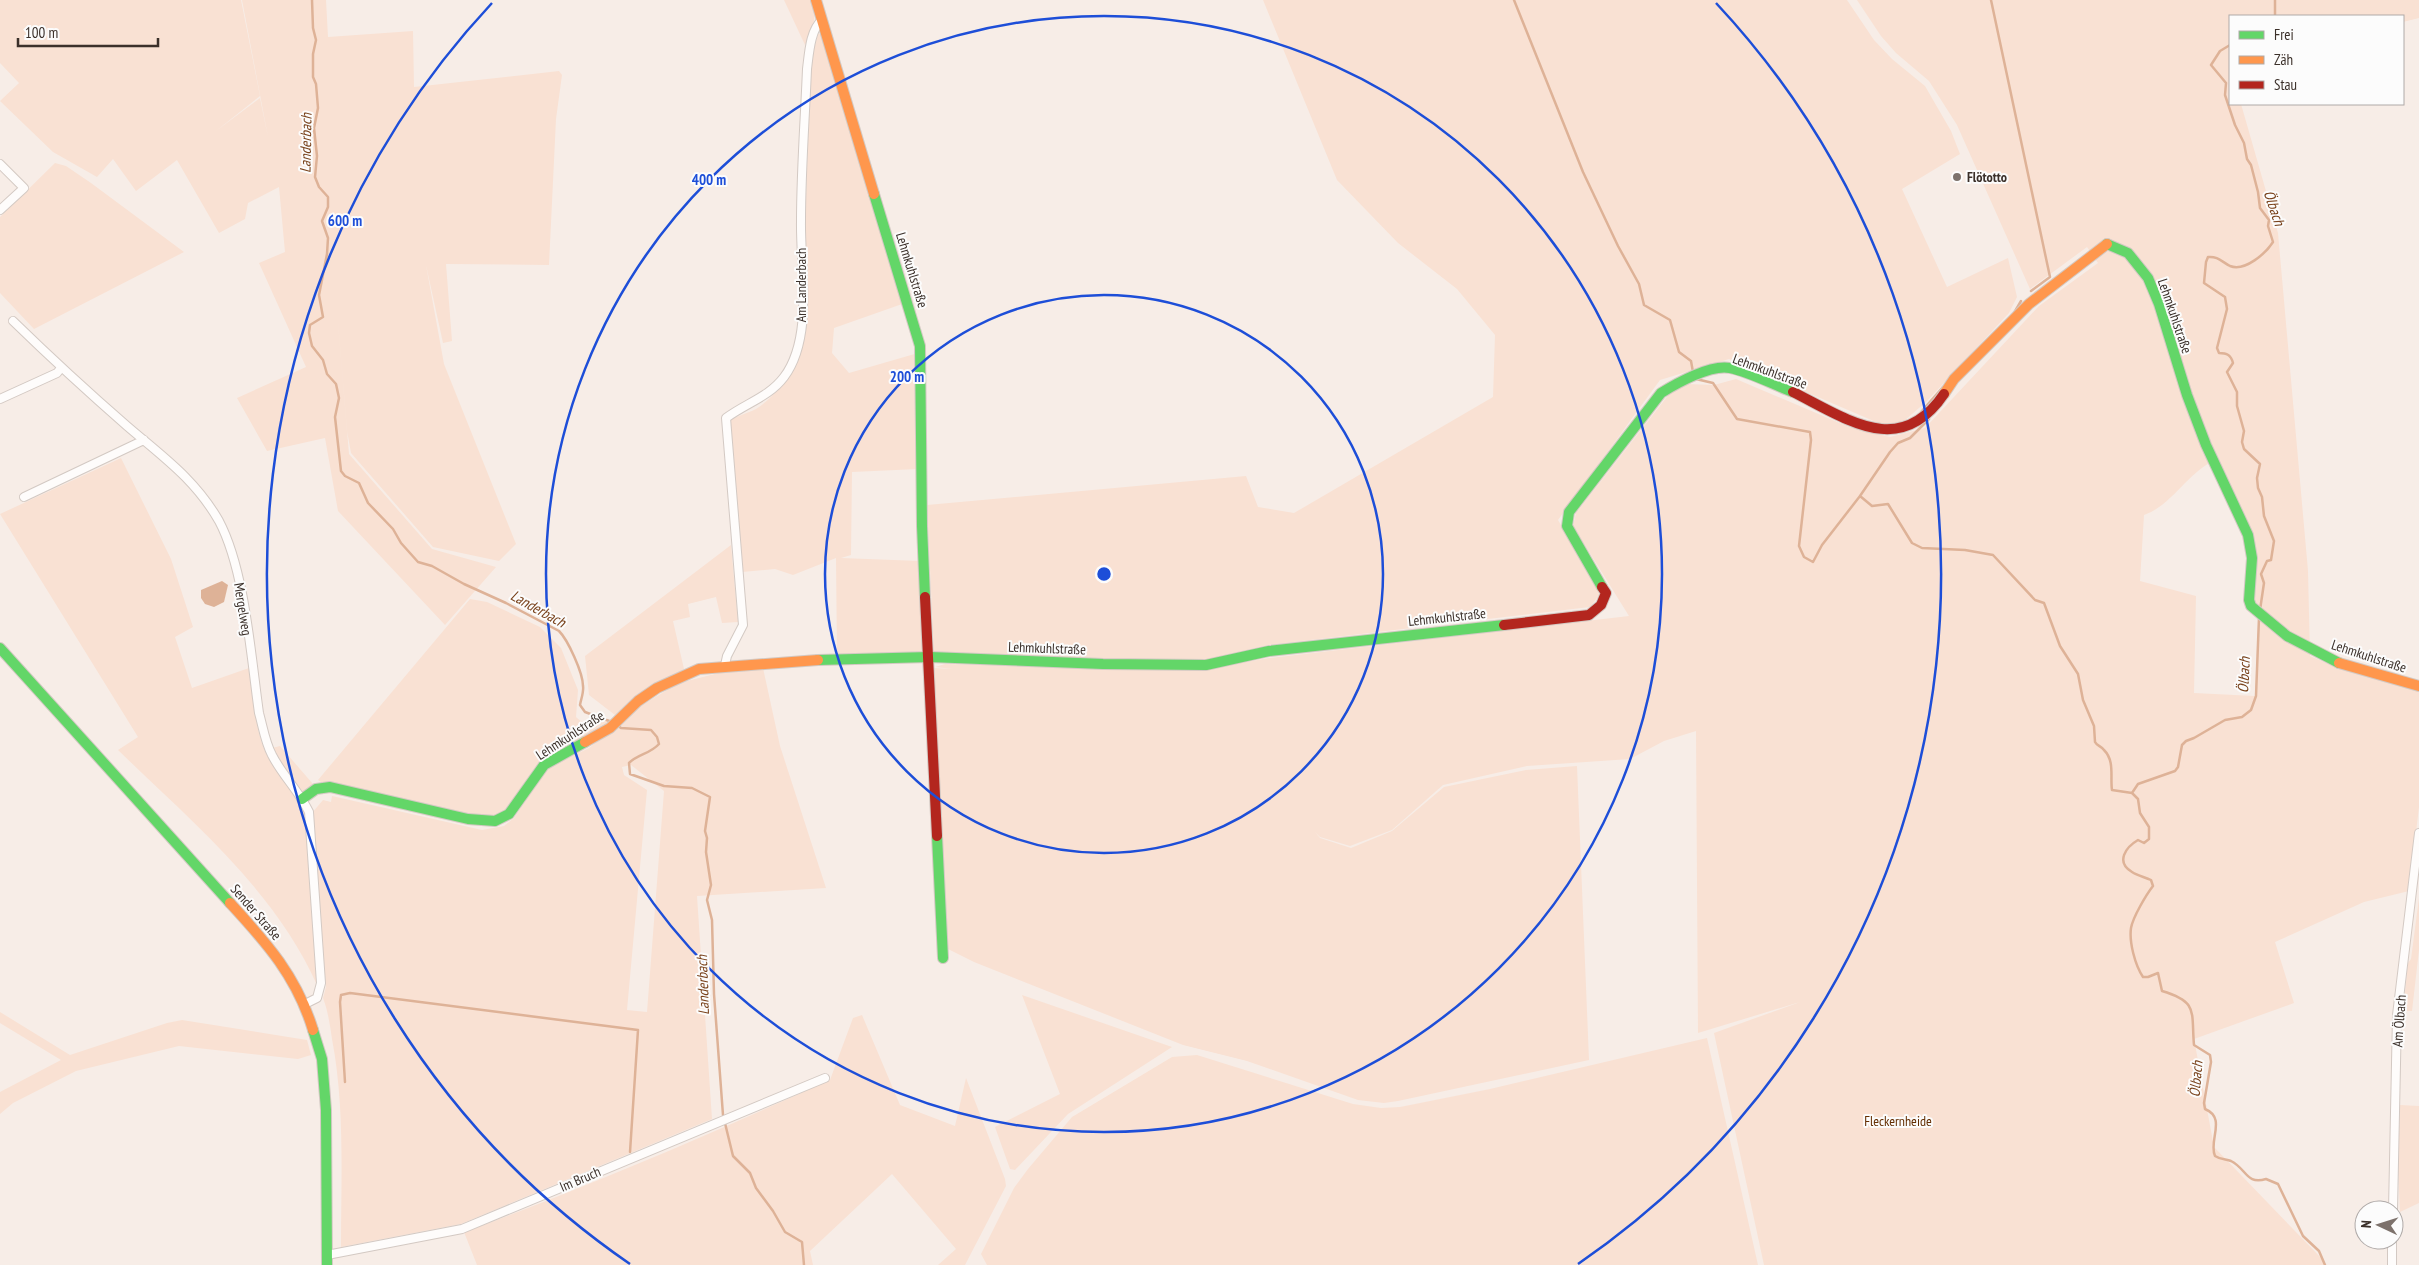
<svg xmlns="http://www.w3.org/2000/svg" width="2419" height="1265" font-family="'PT Sans Narrow',sans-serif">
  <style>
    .green { fill: #f9e1d3; fill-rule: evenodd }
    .water { fill: #deb297 }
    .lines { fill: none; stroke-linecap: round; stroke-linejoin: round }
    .stream { stroke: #deb297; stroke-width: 2.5 }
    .street-casing { stroke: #d3c9c3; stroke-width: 10 }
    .fast-casing { stroke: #d3c9c3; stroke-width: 12 }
    .slow-casing { stroke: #d3c9c3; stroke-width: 12 }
    .jam-casing { stroke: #d3c9c3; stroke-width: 12 }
    .street { stroke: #fefcfb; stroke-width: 8 }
    .fast { stroke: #63d668; stroke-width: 10 }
    .slow { stroke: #ff974d; stroke-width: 10 }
    .jam { stroke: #b3261e; stroke-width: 10 }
    .ring { fill: none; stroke: #1d4ed8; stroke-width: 2.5 }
    .poi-dot { fill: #7d726c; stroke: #fcfcfc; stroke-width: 2 }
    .labels { text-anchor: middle; stroke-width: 4; stroke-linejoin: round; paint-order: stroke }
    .poi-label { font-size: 14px; font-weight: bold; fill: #3b302a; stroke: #fcfcfc; text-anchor: start }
    .street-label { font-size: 14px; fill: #3b302a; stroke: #fcfcfc }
    .park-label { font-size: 14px; fill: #642e02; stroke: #fcfcfc }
    .water-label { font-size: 15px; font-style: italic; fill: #79421b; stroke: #fcfcfc }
    .centre { fill: #1d4ed8; stroke: #fcfcfc; stroke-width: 2.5 }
    .ring-label { font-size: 15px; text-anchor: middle; font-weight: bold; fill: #1d4ed8; stroke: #fcfcfc; stroke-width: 4; stroke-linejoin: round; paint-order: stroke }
  </style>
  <rect width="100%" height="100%" fill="#f7ede7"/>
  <!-- green -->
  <path class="green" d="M0,0H241L260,96L216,131L260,98L268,137L242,0H326L328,37L413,31L414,87L559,71L562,75L556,119L549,265L446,264L452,341L443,343L426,265L444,364L516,544L499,561L433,547L351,453L347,431L335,286L349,454L432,549L496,567L445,625L338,511L325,438L267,451L237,398L306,367L259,263L285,252L279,187L248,203L245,219L219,233L177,160L136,191L113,159L97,177L53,152L0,101L19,83L0,63Z
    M784,0H811C818,20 813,27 805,45Z
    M1263,0H1847L1874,40L1892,59L1925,86L1951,131L1960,154L1902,189L1947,287L2008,258L2017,297L2009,313L1927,401L1904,421L1883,425L1729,359L1660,380L1558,520L1601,593L1590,607L1268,645L1205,660H1104L934,652L927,505L1246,476L1258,507L1294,513L1493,397L1495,335L1457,289L1398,243L1337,180Z
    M1857,0H2419V18L2403,22V16H2230V104H2241L2278,233L2308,571L2310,656L2340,669L2419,690V807L2409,891L2364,902L2275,942L2294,1003L2194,1039L2214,1147L2323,1260L2324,1265H1764L1714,1033L1800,1002L1698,1033L1696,731L1664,741L1630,759L1527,766L1443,785L1392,830L1350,846L1320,837L1315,832L1320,838L1351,848L1392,831L1444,787L1526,770L1577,766L1589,1060L1398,1101L1384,1103L1358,1100L1247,1061L1183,1045L974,962L948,949L940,841L934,668L953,669L935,667L945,664L1205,669L1269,658L1629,616L1573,526L1576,513L1670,393L1687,384L1714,385L1736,379L1849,427L1890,437L1925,428L2039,306L2098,263L2087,247L2030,289L1957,125L1929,81L1896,53L1881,36ZM2216,460L2256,557L2254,599L2258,620L2255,696L2194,693L2196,596L2140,581L2144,515C2173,505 2188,471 2216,460Z
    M818,34H823L905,303L834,328L832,353L849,373L918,353V469L852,472L851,555L841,558L920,561L924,646L918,655L837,656L836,558L793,575L775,569L742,572L729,441L731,420C739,415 748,413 756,409C781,393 790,370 801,345L810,81L812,56Z
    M55,163L66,166L91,183L184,252L34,329L0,293V217Z
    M121,458L171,559L193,627L175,637L192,688L249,668C253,693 255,737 269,758C280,777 296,793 305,813L317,985C275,890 190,820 118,750L138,737L0,514Z
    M731,545L738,622L722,623L716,597L688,604L690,617L673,621L684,669L636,697L615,715L589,695L585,656Z
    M470,599L487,602L540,627L561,648L578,690L576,717C586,727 593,725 605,720L610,722L543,761L506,809L501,814L483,817L331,783L324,784L318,780Z
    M763,668L780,746L826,888L697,896L712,1119L461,1224L341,1247C341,1178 345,1107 332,1039C330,1025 328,1011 323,998L326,987L312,813L323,800L331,802L332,796L482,830L504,826L514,818L548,768L589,748L642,705L679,683L727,671ZM631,765L664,791L647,1012L627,1010L647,790L624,775L622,767Z
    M280,746L313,784L302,792L274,754L272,748Z
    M2419,898V950L2412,1011H2403L2408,963L2411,959Z
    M1022,995L1172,1047L1068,1114L1015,1170L1010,1169L995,1127L1060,1094Z
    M0,1012L70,1055L167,1023L182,1020L307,1040L311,1055L298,1059L179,1046L76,1071L13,1103L0,1114V1092L61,1060L0,1023Z
    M862,1015L900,1105L955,1126L966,1078L1005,1179L1006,1186L965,1265H938L956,1249L892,1174L810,1251L813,1265H477L464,1232C588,1187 710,1134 830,1080L853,1018Z
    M1707,1038L1758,1265H987L981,1254L1014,1188L1028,1169L1072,1117L1172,1057L1197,1055L1353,1104L1381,1108L1400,1107L1490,1089Z
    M2400,1105L2419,1106V1203L2400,1212L2398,1165Z"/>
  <!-- water -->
  <path class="water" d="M222,581L228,585L224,602L214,607L205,604L201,598V590Z"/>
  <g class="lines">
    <!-- stream -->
    <path class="stream" d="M312,0L313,28L316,40L313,54V77L316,84L318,108L314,128L317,156L315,177L319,187L328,197V207L322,221L328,238L327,254L319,295L323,317L310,325L309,333L312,346L323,360L327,374L336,384L339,398L335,417L341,471L345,476L359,483L368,503L393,529L401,543L418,562L432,566L464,584L506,603L559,631C568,640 583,673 583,686C584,692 581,699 580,705L585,712L612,722
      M1514,0L1583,172L1618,246L1639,284L1644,305L1670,320L1679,352L1691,361L1693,372
      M1991,0L2050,277L2031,291
      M2275,0V16
      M2230,45L2220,51L2211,65L2226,83L2225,95L2235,125L2244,143L2247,159L2251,165L2258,192L2260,208L2269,220L2268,226L2273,242C2266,253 2245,272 2230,266C2222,262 2218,256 2208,257L2206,262L2204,283L2225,297L2227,309L2217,348L2219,353C2227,353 2231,355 2233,363L2227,372L2237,392V406L2244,431L2242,442L2244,449L2260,464L2257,478L2258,488L2262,497L2264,516L2274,541L2271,560L2267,561L2261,574L2264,583L2260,610
      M2014,313L2021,301
      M1696,379L1713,383L1737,419L1810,432L1811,440L1799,546L1804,557L1813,562L1822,545L1860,496
      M1921,412L1943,387
      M1929,419L1910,438L1898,443L1890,452L1860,496L1872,506L1888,504L1912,543L1922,548L1965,550L1993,555L2035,600L2044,603L2060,646L2078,674L2083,700L2094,726L2095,742C2097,746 2101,746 2104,750C2115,761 2110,777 2112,790L2132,793
      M2259,618L2256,696L2251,710L2242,717L2225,720L2194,738L2186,741L2182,745L2178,767L2175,771L2138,784L2132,793L2138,799L2140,813L2149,827V839L2144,843L2138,840C2126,847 2115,862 2132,872C2138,876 2145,877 2151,880L2153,886C2146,895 2133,917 2131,928C2129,942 2135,965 2143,977H2148L2158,973L2162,991C2199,1002 2191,1012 2194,1045L2210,1055L2211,1062L2204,1103L2205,1109C2227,1118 2208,1141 2215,1156C2221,1160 2226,1159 2231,1161C2247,1169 2246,1185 2266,1179L2278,1184L2303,1236L2319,1251L2325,1265
      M617,725L621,728L651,730L657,737L659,744C650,754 638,754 629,763L630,774L664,786L692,788L710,797L705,831L707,838L706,852L711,885L707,900L712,920L714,994L723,1115L733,1156L750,1173L756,1188L773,1211L785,1232L802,1242L804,1265
      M345,1082L340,1002L341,995L350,993L638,1030L630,1152"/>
    <defs>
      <path id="street" d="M0,164L24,188L0,210
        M13,321C50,357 88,392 127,426C163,457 195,479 219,521C245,570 251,657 259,713C263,727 265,742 272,755C282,775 299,791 309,812L321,983L317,998L305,1004
        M0,399L57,373L61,368
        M24,497L144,440
        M725,665L727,656L743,625L726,418C746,403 769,397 784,377C814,337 800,267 801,221C801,170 805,119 807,69C809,54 810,30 822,20
        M2393,1210L2397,1015L2419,833
        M327,1255L462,1229L825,1078
        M2392,1265V1240"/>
      <path id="fast" d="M874,194L920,346L922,526L925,597
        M2107,244L2128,253L2148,278L2159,304L2187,395L2206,445L2248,535L2252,558L2249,600L2251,606L2287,636L2339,663
        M1602,587L1567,526L1569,512L1661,393C1677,383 1711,364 1730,368C1750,372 1774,385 1793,392
        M0,648L230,903
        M818,660L930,657L1103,664L1206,665L1269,651L1504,625
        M302,799L316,789L330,787L468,819L495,821L509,814L544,765L585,742
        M937,836L943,958
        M313,1030L322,1059L326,1110L327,1265"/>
      <path id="slow" d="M816,0L874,194
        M1944,394L1954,379L2029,304L2107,244
        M2339,663L2419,686
        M585,742L610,728L638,701L657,688L699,669L818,660
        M230,903C267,943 297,977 313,1030"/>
      <path id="jam" d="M1793,392C1847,419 1900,459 1944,394
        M925,597L937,836
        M1504,625L1589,615L1601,605L1606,593L1602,587"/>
    </defs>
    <!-- street casing -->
    <use href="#street" class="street-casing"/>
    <!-- fast casing -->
    <use href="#fast" class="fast-casing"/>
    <!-- slow casing -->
    <use href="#slow" class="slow-casing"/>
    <!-- jam casing -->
    <use href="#jam" class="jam-casing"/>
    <!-- street -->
    <use href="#street" class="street"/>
    <!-- fast -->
    <use href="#fast" class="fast"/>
    <!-- slow -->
    <use href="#slow" class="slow"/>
    <!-- jam -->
    <use href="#jam" class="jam"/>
  </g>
  <!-- distance rings -->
  <g class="ring">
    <circle cx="1104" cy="574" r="279"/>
    <circle cx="1104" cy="574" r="558"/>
    <path d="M630 1264A837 837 0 0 1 492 3M1716 3A837 837 0 0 1 1578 1264"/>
  </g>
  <!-- markers -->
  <circle class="poi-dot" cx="1957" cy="177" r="5"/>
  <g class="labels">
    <!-- poi labels -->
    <g class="poi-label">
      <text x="1967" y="182">Flötotto</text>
    </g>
    <!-- street labels -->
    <g class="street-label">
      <text transform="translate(912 270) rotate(73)" y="5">Lehmkuhlstraße</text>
      <text transform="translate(801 285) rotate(-90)" y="5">Am Landerbach</text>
      <text transform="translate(2175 316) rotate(71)" y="5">Lehmkuhlstraße</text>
      <text transform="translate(1770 371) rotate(20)" y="5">Lehmkuhlstraße</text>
      <text transform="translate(243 609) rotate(81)" y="5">Mergelweg</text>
      <text transform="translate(1447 617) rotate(-6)" y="5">Lehmkuhlstraße</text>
      <text transform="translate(1047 648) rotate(2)" y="5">Lehmkuhlstraße</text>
      <text transform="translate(2369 656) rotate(18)" y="5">Lehmkuhlstraße</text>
      <text transform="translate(570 735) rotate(-33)" y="5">Lehmkuhlstraße</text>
      <text transform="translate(256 912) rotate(49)" y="5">Sender Straße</text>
      <text transform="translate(2399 1021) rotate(-86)" y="5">Am Ölbach</text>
      <text transform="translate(580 1179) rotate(-23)" y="5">Im Bruch</text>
    </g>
    <!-- park labels -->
    <g class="park-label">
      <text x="1898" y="1126">Fleckernheide</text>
    </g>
    <!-- water labels -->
    <g class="water-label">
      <text transform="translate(306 143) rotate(-89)" y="5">Landerbach</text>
      <text transform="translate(2274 208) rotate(71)" y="5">Ölbach</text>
      <text transform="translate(538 609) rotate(29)" y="5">Landerbach</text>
      <text transform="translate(2244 675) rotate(-87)" y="5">Ölbach</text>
      <text transform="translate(703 985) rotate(-92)" y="5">Landerbach</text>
      <text transform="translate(2196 1079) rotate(-85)" y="5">Ölbach</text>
    </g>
  </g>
  <circle cx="1104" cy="574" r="8" class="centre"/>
  <g class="ring-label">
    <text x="709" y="185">400 m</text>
    <text x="345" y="226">600 m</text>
    <text x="907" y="382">200 m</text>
  </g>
  <!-- legend -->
  <rect x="2229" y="15" width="175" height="90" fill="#fcfcfc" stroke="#afaaa8"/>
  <rect x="2239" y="31" width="25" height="8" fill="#63d668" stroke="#afaaa8"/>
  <text x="2274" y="40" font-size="15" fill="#3b302a">Frei</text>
  <rect x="2239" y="56" width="25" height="8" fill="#ff974d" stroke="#afaaa8"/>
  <text x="2274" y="65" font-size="15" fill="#3b302a">Zäh</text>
  <rect x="2239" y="81" width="25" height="8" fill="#b3261e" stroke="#afaaa8"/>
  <text x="2274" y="90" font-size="15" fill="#3b302a">Stau</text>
  <!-- north arrow -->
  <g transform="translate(2379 1225) rotate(274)"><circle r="24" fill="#fcfcfc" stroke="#afaaa8"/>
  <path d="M0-4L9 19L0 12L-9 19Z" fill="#7d726c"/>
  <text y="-8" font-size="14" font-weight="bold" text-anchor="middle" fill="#3b302a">N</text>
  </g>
  <!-- scale -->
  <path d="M18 38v8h140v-8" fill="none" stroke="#3b302a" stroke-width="2.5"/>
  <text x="25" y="38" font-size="15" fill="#3b302a" stroke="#fcfcfc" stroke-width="4" paint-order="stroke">100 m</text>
</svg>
